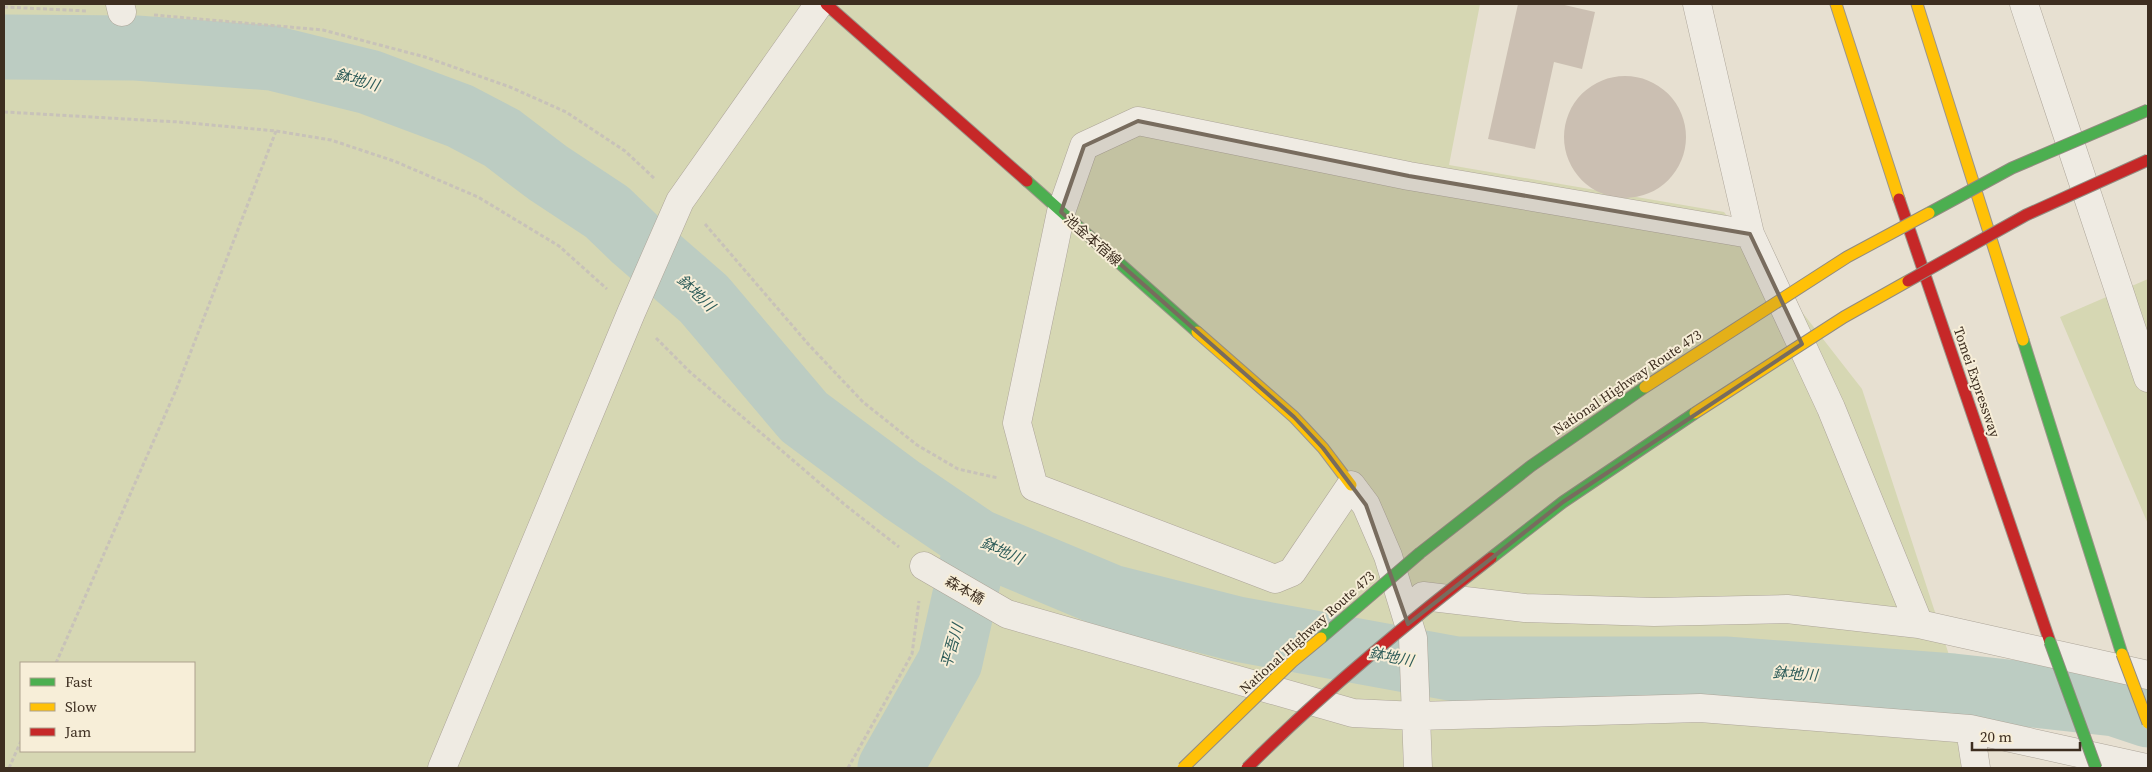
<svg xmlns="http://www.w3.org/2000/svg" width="2152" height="772" font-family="'Source Serif 4','Noto Sans JP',serif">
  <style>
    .green { fill: #d6d7b3; fill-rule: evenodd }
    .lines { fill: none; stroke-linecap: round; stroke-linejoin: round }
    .river { stroke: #bcccc2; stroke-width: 65 }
    .building { fill: #cbbfb2 }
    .street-casing { stroke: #ada599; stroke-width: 29 }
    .fast-casing { stroke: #9c958a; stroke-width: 13 }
    .slow-casing { stroke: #9c958a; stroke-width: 13 }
    .jam-casing { stroke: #9c958a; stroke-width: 13 }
    .path { stroke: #c8c2b9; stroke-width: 3; stroke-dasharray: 4 2.5; stroke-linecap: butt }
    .street { stroke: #efebe3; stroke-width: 28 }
    .fast { stroke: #4caf50; stroke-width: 11 }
    .slow { stroke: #ffc107; stroke-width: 11 }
    .jam { stroke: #c62828; stroke-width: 11 }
    .fast-bridge-casing { stroke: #928b80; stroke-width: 13; stroke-linecap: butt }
    .slow-bridge-casing { stroke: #928b80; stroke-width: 13; stroke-linecap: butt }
    .jam-bridge-casing { stroke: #928b80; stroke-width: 13; stroke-linecap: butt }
    .fast-bridge { stroke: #4caf50; stroke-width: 11 }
    .slow-bridge { stroke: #ffc107; stroke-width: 11 }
    .jam-bridge { stroke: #c62828; stroke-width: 11 }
    .marked { fill: #786c5e; fill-opacity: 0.2; stroke: #786c5e; stroke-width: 4; stroke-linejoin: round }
    .labels { text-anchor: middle; stroke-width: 4; stroke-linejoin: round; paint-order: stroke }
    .street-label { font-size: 14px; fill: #3d2e20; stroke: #f7eed8 }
    .water-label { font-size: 15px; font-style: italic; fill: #2f5d5a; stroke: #f7eed8 }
  </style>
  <rect width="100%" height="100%" fill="#e7e0d1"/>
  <!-- green -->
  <path class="green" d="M4,4H1480L1449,165L1724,212L1862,389L1986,768H4ZM21,663H194V751H21Z
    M2148,279V524L2060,317Z"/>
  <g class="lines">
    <!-- river -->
    <path class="river" d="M4,47L136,48L272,58L369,82L460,116L502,138L548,173L607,212L635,239L704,299L804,417L902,490L977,541L1111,597L1237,629L1456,669H1725L1953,686L2115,704L2148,715
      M890,768L950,662L977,541"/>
  </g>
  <!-- building -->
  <path class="building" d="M1518,4H1560L1595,12L1582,69L1554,62L1535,149L1488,139Z
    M1564 137a61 61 0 1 1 122 0a61 61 0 1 1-122 0Z"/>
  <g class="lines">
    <defs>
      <path id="street" d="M120,4L122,12
        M1697,4L1750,234L1831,408L1919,624
        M2024,4L2148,378
        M924,566L1007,614L1353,713L1417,716L1700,708L1970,729L2146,768
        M1423,596L1525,608L1654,612L1787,609L1919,624L2148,675
        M1970,729L1976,768
        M442,768L631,313L680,201L819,4
        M1418,768L1413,638L1388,556L1366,505L1351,485L1292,572L1275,579L1034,487L1017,423L1061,212L1084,146L1138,121L1409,176L1750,234"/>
      <path id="fast" d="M1027,181L1197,332
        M2023,340L2122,654"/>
      <path id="slow" d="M1836,4L1899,199
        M1917,4L2023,340
        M1197,332L1294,417L1323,448L1351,485"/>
      <path id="jam" d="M826,4L1027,181
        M1899,199L2050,642"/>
    </defs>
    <!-- street casing -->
    <use href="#street" class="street-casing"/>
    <!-- fast casing -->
    <use href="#fast" class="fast-casing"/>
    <!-- slow casing -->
    <use href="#slow" class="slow-casing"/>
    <!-- jam casing -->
    <use href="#jam" class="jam-casing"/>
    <!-- path -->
    <path class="path" d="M4,7L88,11
      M154,15L323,30L425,57L510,87L566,112L625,151L655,179
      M4,112L179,122L276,131L331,140L394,161L478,197L559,246L607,289
      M705,224L809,345L863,402L917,445L958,469L998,478
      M656,338L690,372L844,504L899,547
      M56,663L176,390L276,131
      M9,768L21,741
      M848,768L912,654L919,601"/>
    <!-- street -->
    <use href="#street" class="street"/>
    <!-- fast -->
    <use href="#fast" class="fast"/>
    <!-- slow -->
    <use href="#slow" class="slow"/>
    <!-- jam -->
    <use href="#jam" class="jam"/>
    <defs>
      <path id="fast-bridge" d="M1929,213L2012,168L2148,110
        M1491,558L1563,502L1695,413
        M1321,638L1420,553L1531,466L1645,387
        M2050,642L2096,768"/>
      <path id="slow-bridge" d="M1645,387L1847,257L1929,213
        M1695,413L1844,317L1908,281
        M2122,654L2148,723
        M1183,768L1292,662L1321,638"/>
      <path id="jam-bridge" d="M1908,281L2026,215L2148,160
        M1247,768C1321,694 1408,622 1491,558"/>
    </defs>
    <!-- fast-bridge casing -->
    <use href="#fast-bridge" class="fast-bridge-casing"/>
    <!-- slow-bridge casing -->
    <use href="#slow-bridge" class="slow-bridge-casing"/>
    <!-- jam-bridge casing -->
    <use href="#jam-bridge" class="jam-bridge-casing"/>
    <!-- fast-bridge -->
    <use href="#fast-bridge" class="fast-bridge"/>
    <!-- slow-bridge -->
    <use href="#slow-bridge" class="slow-bridge"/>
    <!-- jam-bridge -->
    <use href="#jam-bridge" class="jam-bridge"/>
  </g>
  <!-- marked area -->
  <path class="marked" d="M1138,121L1409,176L1750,234L1802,344L1563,502L1408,624L1366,505L1323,448L1294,417L1061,212L1084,146Z"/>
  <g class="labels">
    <!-- street labels -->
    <g class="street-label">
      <text transform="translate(1093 240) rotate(41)" y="5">池金本宿線</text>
      <text transform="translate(1627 382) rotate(-34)" y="5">National Highway Route 473</text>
      <text transform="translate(1977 382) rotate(71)" y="5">Tomei Expressway</text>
      <text transform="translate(965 590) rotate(30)" y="5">森本橋</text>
      <text transform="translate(1307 632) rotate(-42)" y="5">National Highway Route 473</text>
    </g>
    <!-- water labels -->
    <g class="water-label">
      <text transform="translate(357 80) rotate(16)" y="5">鉢地川</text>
      <text transform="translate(696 293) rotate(44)" y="5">鉢地川</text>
      <text transform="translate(1002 551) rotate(24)" y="5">鉢地川</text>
      <text transform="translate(952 646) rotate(-74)" y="5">平吾川</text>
      <text transform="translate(1391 657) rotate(11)" y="5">鉢地川</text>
      <text transform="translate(1795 674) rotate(4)" y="5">鉢地川</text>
    </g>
  </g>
  <!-- border -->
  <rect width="2152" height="772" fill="none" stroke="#3d2e20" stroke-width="10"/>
  <!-- legend -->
  <rect x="20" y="662" width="175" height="90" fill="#f7eed8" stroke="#ada18e"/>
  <rect x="30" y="678" width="25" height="8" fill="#4caf50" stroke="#ada18e"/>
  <text x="65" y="687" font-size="15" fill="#3d2e20">Fast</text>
  <rect x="30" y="703" width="25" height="8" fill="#ffc107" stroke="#ada18e"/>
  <text x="65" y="712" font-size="15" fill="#3d2e20">Slow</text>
  <rect x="30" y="728" width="25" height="8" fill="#c62828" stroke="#ada18e"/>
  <text x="65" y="737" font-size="15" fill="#3d2e20">Jam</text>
  <!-- scale -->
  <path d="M1972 742v8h108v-8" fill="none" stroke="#3d2e20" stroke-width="2.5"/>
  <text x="1980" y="742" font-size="15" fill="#3d2e20" stroke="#f7eed8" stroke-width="4" paint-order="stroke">20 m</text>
</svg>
